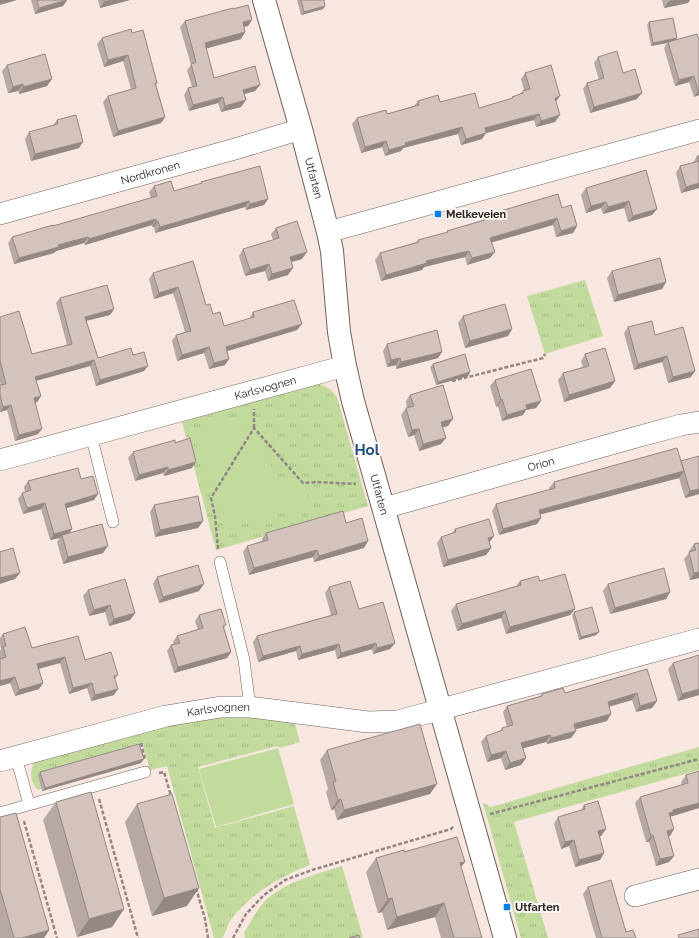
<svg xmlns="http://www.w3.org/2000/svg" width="699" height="938" font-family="Raleway,sans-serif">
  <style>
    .grass { fill: url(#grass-tufts) }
    .park { fill: #c2db9d }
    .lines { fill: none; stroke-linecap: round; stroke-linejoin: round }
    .lane-casing { stroke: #70625c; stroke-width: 12 }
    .street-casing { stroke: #70625c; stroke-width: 22 }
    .secondary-casing { stroke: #70625c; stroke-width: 24 }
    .path { stroke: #938782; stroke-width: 2.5; stroke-dasharray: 4 2; stroke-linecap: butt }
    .lane { stroke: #fff; stroke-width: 11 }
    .street { stroke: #fff; stroke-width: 21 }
    .secondary { stroke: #fff; stroke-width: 22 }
    .wall { fill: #b6a8a2 }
    .shaded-wall { fill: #948884 }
    .building { fill: #d4c3bc; stroke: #948884 }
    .poi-dot { fill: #0081e6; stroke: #fdf6f3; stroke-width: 1.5 }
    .labels { text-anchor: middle; stroke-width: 4; stroke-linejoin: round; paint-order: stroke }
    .street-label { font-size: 11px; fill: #2b2422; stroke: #fdf6f3 }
    .poi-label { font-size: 11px; font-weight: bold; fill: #2b2422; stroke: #fdf6f3; text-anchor: start }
    .district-label { font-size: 15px; font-weight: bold; fill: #1f5083; stroke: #fdf6f3 }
  </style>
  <defs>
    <pattern id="grass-tufts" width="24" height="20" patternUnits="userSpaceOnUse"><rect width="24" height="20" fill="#c2db9d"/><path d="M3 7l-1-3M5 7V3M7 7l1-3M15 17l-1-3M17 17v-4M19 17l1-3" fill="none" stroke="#a7bc87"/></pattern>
  </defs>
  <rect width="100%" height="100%" fill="#f8e7e0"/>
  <!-- grass -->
  <path class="grass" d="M585,280L603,336L545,354L527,296Z
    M320,384L330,389L337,397L368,506L216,550L182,422Z
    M209,716H246L295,724L300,742L280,748L277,746L198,767L215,828L294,806L310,865C279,877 250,894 230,921C227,926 226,933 222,938H214L167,766L150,770L143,745L39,774L43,788L38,790C31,783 29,772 34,763L183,722Z
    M699,747V770L514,822L548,938H521L483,803L491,807Z
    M342,866L363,937L358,938H245L244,933C250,923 256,911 264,902C282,883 317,874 342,866Z"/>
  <!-- park -->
  <path class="park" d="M245,416L249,429L258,427L275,480L300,473L309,504L224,529L216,497L211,498L193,431Z
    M278,748L294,804L216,827L199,769Z"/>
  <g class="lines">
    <defs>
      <path id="lane" d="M91,435L113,522
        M220,562L244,660L250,707
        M16,757L29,804
        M0,813L145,772"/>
      <g id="street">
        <path id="s1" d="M0,214L235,149L301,129"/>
        <path d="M328,232L699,130"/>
        <path id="s2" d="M0,460L345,366"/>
        <path id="s3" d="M384,508L633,438L681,425L699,422"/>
        <path id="s4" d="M0,761L166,716L221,707H250L368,722L398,721L699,639"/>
        <path d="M635,896L699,879"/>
      </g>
      <g id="secondary">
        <path id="s5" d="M264,0L301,129L328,232L332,251L339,332L345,366L353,401L505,938"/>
      </g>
    </defs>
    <!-- lane casing -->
    <use href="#lane" class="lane-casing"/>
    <!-- street casing -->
    <use href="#street" class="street-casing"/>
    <!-- secondary casing -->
    <use href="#secondary" class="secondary-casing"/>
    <!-- path -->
    <path class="path" d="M452,381L543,358L545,354
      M254,428V409
      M218,549L215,516L211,498L254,428L303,483L317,482L356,484
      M141,743L145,759
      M159,773L164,772L171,796
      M99,799L138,938
      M490,814L699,759
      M24,821L57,938
      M196,888L205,919L208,938
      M233,938L246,914L264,895L285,880L312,870L451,829L454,826"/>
    <!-- lane -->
    <use href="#lane" class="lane"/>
    <!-- street -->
    <use href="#street" class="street"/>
    <!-- secondary -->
    <use href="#secondary" class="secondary"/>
  </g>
  <!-- wall -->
  <path class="wall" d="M31,0H67L63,6L35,14Z
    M98,0H130L100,8Z
    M297,0H324L325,6L323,9L301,15Z
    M662,0H690L688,3L664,8Z
    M233,9L252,20L248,26L244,27L245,32L241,39L206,48L214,78L260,85L255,91L244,94L241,107L221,112L218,103L189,111L184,95L188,88L192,87L187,70L191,65L180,27L185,21Z
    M649,22L676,40L697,34L699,95L694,97L689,82L675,86L664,48L667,43L651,46L647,25Z
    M132,33L157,83L156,84L165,117L161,123L113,137L103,102L108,96L131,89L123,61L104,67L97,44L102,38Z
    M598,57L637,99L590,113L583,89L587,83L599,80L594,63Z
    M7,65L47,86L19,94L18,91L8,93L2,71Z
    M525,73L556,101L555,122L536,127L534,120L514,125L486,133L482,139L461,145L458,134L403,148L401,151L385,156L382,147L361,153L352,124L357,118L387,114L414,106L418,101L440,102L479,108L511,99L512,97L520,94L524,90L521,79Z
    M57,120L79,148L31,161L25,139L29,132L53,125Z
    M697,156H699V188L681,193L676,173L680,166L693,163Z
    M201,182L268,199L264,205L246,210L245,207L155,233L154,227H152V225L85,245L84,243L56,251L54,253L14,264L8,243L12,237L53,226L151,198L149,192L154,186L174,191L200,184Z
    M586,188L657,209L652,215L628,222L624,208L603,214L601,208L586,213L581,195Z
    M562,208L577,226L573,233L556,237L553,225L492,242L490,258L467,265L465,257L424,267L422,270L381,281L375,260L380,253L416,242L418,240L446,233L447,231L483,220L487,215Z
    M276,228L302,259L291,262L288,275L268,281L265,271L245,276L239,256L243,249L273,240L271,234Z
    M193,261L206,305L224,326L249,319L253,312L297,330L227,351L225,365L209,369L204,353L177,361L172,341L176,335L185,332L175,299L173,293L154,299L149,279L153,273Z
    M612,271L666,282L662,289L614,302L607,278Z
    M60,298L114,309L110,315L86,321L98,358L133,355L144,371L96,386L90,366L36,381L41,396L37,402L35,403L38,434L15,441L7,410L0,412V385H1L0,382V317L32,354L67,345L56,303Z
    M463,316L512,329L508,336L465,348L458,323Z
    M628,327L655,335L691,377L668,383L662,362L634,370L624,333Z
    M387,344L442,352L438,358L396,369V365L387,367L383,351Z
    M585,354L615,381L610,388L564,402L558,380L563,373L583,367L581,361Z
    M433,364L470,372L468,376L436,385L430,367Z
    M495,380L541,401L536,408L526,410L523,415L502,421L498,406L496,407L490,386Z
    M410,395L448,426L443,427L441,444L419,451L414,435L408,437L401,415L406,408H407L406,401Z
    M175,443L192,468L164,476L163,473L135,481L128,458L133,452Z
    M699,456V494L685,498L679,478L540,514L541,518L537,524L499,535L492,511L496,504L550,490L549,488L554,482L681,462Z
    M81,479L94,500L66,508L70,533L103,553L63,564L57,542L60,538L50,540L41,509L23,514L18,499L22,493L25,492L24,487L28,481Z
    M154,505L203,521L198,528L155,537L150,512Z
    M346,523L364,548L314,562L313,557L249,575L243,552L247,546L262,541V539L266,533Z
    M455,529L491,548L486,555L443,567L437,543L441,537L452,534Z
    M699,543V578L690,580L684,559L690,552L689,551L694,544Z
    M157,577L199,591L159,603L153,584Z
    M520,581H540L575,609L570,615L506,634L501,618L457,631L451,611L456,604L516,586Z
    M608,584L670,592L666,599L610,614L603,591Z
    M329,587L359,609L395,643L390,649L373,654L372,649L337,659L335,650L298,660L296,651L258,662L253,642L257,636L331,615L325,593Z
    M88,590L135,613L130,620L109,626L105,612L89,616L83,596Z
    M574,612L596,635L579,640L572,615Z
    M199,615L226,625L224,627L231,652L227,658L174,673L167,651L171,645H174L173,642L177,636L198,630L195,621Z
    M3,634L32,648L85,660L118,675L115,679L114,695L91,701L87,688L69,694L60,663L39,669L43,683L39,689L15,696L10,683L0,686V651L1,649L0,644V638Z
    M673,663L699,695L678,701L668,669Z
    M647,669L657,701L652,708L636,712L632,700L609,707L607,721L575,729L576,731L571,738L547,744L546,742L523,748L526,758L521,765L505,770L501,758L487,762L481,742L486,736L500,731L502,728L507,727L503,712L507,706L540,696L542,694L565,693Z
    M327,750L430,794L337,820L334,809L331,810L326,792L328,789L320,760Z
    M141,763L42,791L38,775L40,772Z
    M699,771V808L670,816L674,829L670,836H668L674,856L669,862L656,866L649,842H646L635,803L640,797L682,785L681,782L686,775Z
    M56,802L124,909L112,927L77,937L43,820Z
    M137,804L187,906L152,916L125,822Z
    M584,805L606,829L601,836H600L604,853L600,860L575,867L569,846L561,849L554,824L558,817L581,810Z
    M0,817L49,930L44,938H0Z
    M404,852L465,862L461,866L482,938H441L435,917L387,930L382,912L378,913L366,872L376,858Z
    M588,887L626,932L636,938H596L583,894Z"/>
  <!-- shaded-wall -->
  <path class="shaded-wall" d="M0,0H17L0,5Z
    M67,0L63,6L35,14L39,8Z
    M111,0H130L100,8L104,2Z
    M675,0H690L688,3L664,8L669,1Z
    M325,6L323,9L301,15L304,12Z
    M252,20L248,26L238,28L243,22Z
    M245,32L241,39L201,50L205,43Z
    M677,38L674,42H668L667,43L651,46L653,43Z
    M128,55L123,61L104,67L108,60Z
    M694,76L689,82L675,86L679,80Z
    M52,79L47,86L19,94L23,87Z
    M23,84L18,91L8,93L13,87Z
    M260,85L255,91L238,96L243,90Z
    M699,90V95L694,97L698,91Z
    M642,93L637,99L590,113L594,107Z
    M560,96L555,103V98Z
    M223,97L218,103L189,111L193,105Z
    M246,100L241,107L221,112L225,106Z
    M539,114L534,120L514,125L480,135L485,128L518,119Z
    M560,115L555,122L536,127L541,121Z
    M165,117L161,123L113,137L118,131Z
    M462,127L458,134L403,148L401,151L385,156L389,150L405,143Z
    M486,133L482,139L461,145L466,139Z
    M386,141L382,147L361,153L365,147Z
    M83,142L79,148L31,161L35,154Z
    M699,183V188L681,193L686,187Z
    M268,199L264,205L246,210L250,204Z
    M249,201L245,207L155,233L160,227Z
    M629,201L624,208L603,214L608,207Z
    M606,202L601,208L586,213L591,206Z
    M657,209L652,215L628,222L633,216Z
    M557,218L553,225L486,244L490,238Z
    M156,219L152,225L85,245L89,239Z
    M156,221H158L154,227H152Z
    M577,226L573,233L556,237L561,231Z
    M88,237L84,243L56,251L54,253L14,264L19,258L58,245Z
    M469,251L465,257L424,267L422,270L381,281L386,275L426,261Z
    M307,252L302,259L285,264L290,257Z
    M495,252L490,258L467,265L472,258Z
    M269,264L265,271L245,276L250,270Z
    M293,268L288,275L268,281L272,274Z
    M666,282L662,289L614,302L618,295Z
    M178,287L173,293L154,299L159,293Z
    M114,309L110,315L81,322L85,317Z
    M302,324L297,330L221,353L226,347Z
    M512,329L508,336L465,348L470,341Z
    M209,347L204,353L177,361L182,355Z
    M442,352L438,358L396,369L401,362Z
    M667,356L662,362L634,370L638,364Z
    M400,358L396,365L387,367L391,360Z
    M229,359L225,365L209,369L214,363Z
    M94,360L90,366L31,382L35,377Z
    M148,366L144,371L96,386L100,380Z
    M695,371L691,377L668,383L673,377Z
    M470,372L468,376L436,385L438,382Z
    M615,381L610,388L564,402L569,395Z
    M41,396L37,402L30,404L34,398Z
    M502,399L498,406L496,407L501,400Z
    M541,401L536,408L526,410L523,415L502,421L507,415L526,405Z
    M11,405L7,410L0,412L3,407Z
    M453,419L448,426L436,429L441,422Z
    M42,429L38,434L15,441L19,435Z
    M419,429L414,435L408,437L412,430Z
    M446,438L441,444L419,451L423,444Z
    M196,462L192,468L164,476L168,470Z
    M168,467L163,473L135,481L139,475Z
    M684,471L679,478L535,516L539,510Z
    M699,489V494L685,498L690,491Z
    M98,494L94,500L61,510L65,504Z
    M45,503L41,509L23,514L27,508Z
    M541,518L537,524L499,535L503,529Z
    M203,521L198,528L155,537L160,530Z
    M72,529L68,535H62L60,538L50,540L54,534Z
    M494,536L489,543L488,538Z
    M368,541L364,548L314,562L319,556Z
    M108,546L103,553L63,564L68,557Z
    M491,548L486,555L443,567L448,560Z
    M317,550L313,557L249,575L254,568Z
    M699,572V578L690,580L694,573Z
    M20,573L15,579L0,584V578Z
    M204,584L199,591L159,603L163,597Z
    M670,592L666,599L610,614L615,608Z
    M110,605L105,612L89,616L94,610Z
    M575,609L570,615L506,634L510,627Z
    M505,611L501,618L457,631L462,624Z
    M135,613L130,620L109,626L114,619Z
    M599,632L596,635L579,640L581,637Z
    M376,643L372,649L337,659L341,653Z
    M395,643L390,649L373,654L377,648Z
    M339,644L335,650L298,660L302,654Z
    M300,646L296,651L258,662L263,656Z
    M231,652L227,658L174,673L178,667Z
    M65,657L60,663L33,670L37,664Z
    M15,677L10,683L0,686V681Z
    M43,683L39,689L15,696L19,690Z
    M92,683L87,688L69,694L73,688Z
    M118,689L114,695L91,701L95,695Z
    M699,689V695L678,701L682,694Z
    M637,693L632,700L603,708L608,702Z
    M657,701L652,708L636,712L640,706Z
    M611,714L607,721L569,731L574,724Z
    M576,731L571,738L547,744L551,738Z
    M550,735L546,742L517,750L521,743Z
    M506,751L501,758L487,762L491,755Z
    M526,758L521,765L505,770L510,763Z
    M144,759L141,763L42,791L45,788Z
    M437,784L430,794L337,820L344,810Z
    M341,799L334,809L331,810L338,800Z
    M699,803V808L670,817L669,813L673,810Z
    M606,829L601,836L594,838L598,831Z
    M674,829L670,836L662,838L667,831Z
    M653,835L649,842H646L651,836Z
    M574,840L569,846L561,849L565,842Z
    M604,853L600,860L575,867L579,860Z
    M674,856L669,862L656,866L660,859Z
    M465,862L455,875L460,863Z
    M199,888L187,906L152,916L164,898Z
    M392,898L382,912L378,913L388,899Z
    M444,903L435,917L387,930L397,917Z
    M124,909L112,927L77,937L89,919Z
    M49,930L44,938H22Z"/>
  <!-- building -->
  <path class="building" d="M37,0H67L39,8Z
    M104,0H111L104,2Z
    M301,0H324L325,6L304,12Z
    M248,5L252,20L243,22L245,32L205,43L214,78L255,66L260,85L243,90L246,100L225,106L223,97L193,105L188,88L197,86L191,64L196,62L185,21L233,8V9Z
    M673,18L677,38L653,43L649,22Z
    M131,29L132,33L143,30L157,83H155L165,117L118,131L108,96L136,88L128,55L108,60L102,38Z
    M697,34L699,40V90L698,91L694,76L679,80L668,42Z
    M617,51L623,73L635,69L642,93L594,107L587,83L604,78L598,57Z
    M45,54L52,79L23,87V84L13,87L7,65Z
    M551,65L560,96L555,98L560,115L541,121L539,114L518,119L485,128L486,133L466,139L462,127L405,143L406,145L389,150L386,141L365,147L357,118L386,110L387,114L419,105L418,101L438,95L440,102L475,93L479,108L513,98L512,97L523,93V91L530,89L525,73Z
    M76,115L83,142L35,154L29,132L58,124L57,120Z
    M697,156H699V183L686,187L680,166L699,161Z
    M260,166L268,199L250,204L249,201L160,227L158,221H156V219L89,239L88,237L58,245L59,247L19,258L12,237L53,225V226L157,196L154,186L171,181L174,191L202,183L201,182Z
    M646,170L657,209L633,216L629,201L608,207L606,202L591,206L586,188Z
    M558,194L562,208L571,205L577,226L561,231L557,218L490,238L495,252L472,258L469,251L426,261L427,263L386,275L380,253L419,242L418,240L448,232L447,231L488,219L487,215Z
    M297,221L307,252L290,257L293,268L272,274L269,264L250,270L243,249L279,238L276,228Z
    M660,258L666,282L618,295L612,271Z
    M193,261L206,305L210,304L213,314L220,312L224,326L254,317L253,312L294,300L302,324L226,347L229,359L214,363L209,347L182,355L176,335L191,331L180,293L178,287L159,293L153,273Z
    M107,285L114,309L85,317L98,358L131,348L133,355L144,352L148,366L100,380L94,360L35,377L41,396L34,398L42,429L19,435L11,405L3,407L0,395V385L6,384L0,360V317L19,311L32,354L72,344L60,298Z
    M505,304L512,329L470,341L463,316Z
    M652,321L655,335L683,327L695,371L673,377L667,356L638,364L628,327Z
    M437,330L442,352L401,362L400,358L391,360L387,344Z
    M605,348L615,381L569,395L563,373L589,366L585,354Z
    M465,354L470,372L438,382L433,364Z
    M531,369L541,401L526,405L527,409L507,415L502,399L501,400L495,380Z
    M443,385L453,419L441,422L446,438L423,444L419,429L412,430L406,408L414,406L410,395Z
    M190,438L196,462L168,470V467L139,475L133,452L175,440V443Z
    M677,448L684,471L539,510L541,518L503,529L496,504L555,488L554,482Z
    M699,456V489L690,491L681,461Z
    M78,468L81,479L93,476L98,494L65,504L72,529L54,534L45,503L27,508L22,493L31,490L28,481Z
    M198,496L203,521L160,530L154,505Z
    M343,511L346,523L362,518L368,541L319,556L317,550L254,568L247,546L268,540L266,533Z
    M489,519L494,536L488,538L491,548L448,560L441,537L456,532L455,529Z
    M102,524L108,546L68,557L62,535Z
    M699,543V572L694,573L689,552L696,550L694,544Z
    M13,548L20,573L0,578V552Z
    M198,565L204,584L163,597L157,577Z
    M664,568L670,592L615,608L608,584Z
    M565,574L575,609L510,627L505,611L462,624L456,604L521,585L520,581L538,576L540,581Z
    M125,579L135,613L114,619L110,605L94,610L88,590Z
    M350,581L359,609L383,602L395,643L377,648L376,643L341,653L339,644L302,654L300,646L263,656L257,636L337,614L329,587Z
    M592,607L599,632L581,637L574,612Z
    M221,609L226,625L223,626L231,652L178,667L171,645L180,643L177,636L203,628L199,615Z
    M25,627L32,648L78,636L85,660L111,652L118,675L114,676L118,689L95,695L92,683L73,688L65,657L37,664L43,683L19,690L15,677L0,681V659L6,657L3,647L6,646L3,634Z
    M699,655V689L682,694L673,663Z
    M647,669L657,701L640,706L637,693L608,702L611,714L574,724L576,731L551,738L550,735L521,743L526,758L510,763L506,751L491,755L486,736L503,730L502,728L513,725L507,706L542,696V694L563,688L565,693Z
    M420,724L437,784L344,810L341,799L338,800L333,782L336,781L327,750Z
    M139,744L144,759L45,788L40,772Z
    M699,771V803L673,810V812L669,813L674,829L667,831L674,856L660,859L653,835L651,836L640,797L688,783L686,775Z
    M91,792L124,909L89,919L56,802Z
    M172,794L199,888L164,898L137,804Z
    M598,801L606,829L598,831L604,853L579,860L574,840L565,842L558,817L585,809L584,805Z
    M16,813L49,930L22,938H14L0,889V817Z
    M457,837L465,862L460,863L482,938H454L444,903L397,917L392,898L388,899L376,858L404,850V852Z
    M611,880L626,932L633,930L636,938H602L588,887Z
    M699,929V938H679L678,935Z
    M359,935L360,938H349Z"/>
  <!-- markers -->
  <g class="poi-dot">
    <rect x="434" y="210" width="8" height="8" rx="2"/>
    <rect x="503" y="903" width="8" height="8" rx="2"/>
  </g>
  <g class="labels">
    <!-- street labels -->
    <g class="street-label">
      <text dy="4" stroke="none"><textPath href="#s1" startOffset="156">Nordkronen</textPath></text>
      <text dy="4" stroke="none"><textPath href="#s5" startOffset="185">Utfarten</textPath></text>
      <text dy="4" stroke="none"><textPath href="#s2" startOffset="275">Karlsvognen</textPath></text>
      <text dy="4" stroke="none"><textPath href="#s3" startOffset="163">Orion</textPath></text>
      <text dy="4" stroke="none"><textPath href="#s5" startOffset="509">Utfarten</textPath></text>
      <text dy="4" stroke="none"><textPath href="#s4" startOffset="225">Karlsvognen</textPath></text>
    </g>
    <!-- poi labels -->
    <g class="poi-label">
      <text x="446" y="218">Melkeveien</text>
      <text x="515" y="911">Utfarten</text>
    </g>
    <!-- district labels -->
    <g class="district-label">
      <text x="367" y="455">Hol</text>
    </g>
  </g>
</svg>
